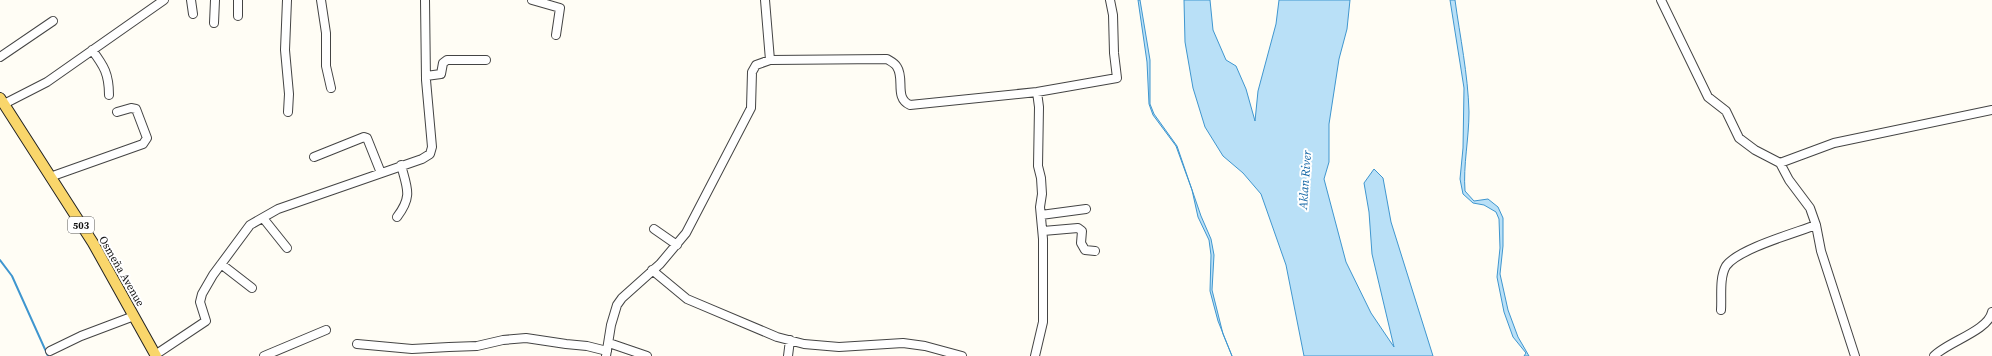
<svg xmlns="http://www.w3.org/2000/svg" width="1992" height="356" font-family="'Source Serif 4',serif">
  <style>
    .water { fill: #b9e0f7; stroke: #3f96cf }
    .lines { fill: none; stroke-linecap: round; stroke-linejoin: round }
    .stream { stroke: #3f96cf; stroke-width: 2 }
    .minor-casing { stroke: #444; stroke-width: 10 }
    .major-casing { stroke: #222; stroke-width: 12 }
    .minor { stroke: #fff; stroke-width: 8 }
    .major { stroke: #f9d66b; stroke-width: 10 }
    .labels { text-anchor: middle; stroke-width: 4; stroke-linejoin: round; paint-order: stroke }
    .shield { fill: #fff; stroke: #585858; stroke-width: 1 }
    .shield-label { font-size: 10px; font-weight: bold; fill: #111 }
    .street-label { font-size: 11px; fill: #111; stroke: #fff }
    .water-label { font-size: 12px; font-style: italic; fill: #1768a6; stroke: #fff }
  </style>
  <rect width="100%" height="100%" fill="#fffdf5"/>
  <!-- water -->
  <path class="water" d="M1138,0H1140L1150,60V104L1154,114L1177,146L1201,216L1211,239L1214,255L1212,290L1223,334L1232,356L1218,321L1210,291L1211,255L1209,240L1198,217L1192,190L1176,146L1153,115L1149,104L1147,62Z
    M1184,0H1210L1213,30L1226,60L1236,66L1246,89L1255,121L1258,91L1276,24L1279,0H1350L1347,29L1339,59L1329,124V162L1324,179L1346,262L1371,313L1394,347L1372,254L1369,212L1364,183L1374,169L1383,178L1391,222L1433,356H1304L1286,265L1261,194L1243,173L1223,156L1205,127L1193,88L1185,42Z
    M1450,0H1455C1460,37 1468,74 1469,112C1469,139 1463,165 1465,191L1474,201L1488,199L1498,207L1503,218V246L1500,274L1508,310L1518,337L1529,356H1524L1526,353L1513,337L1504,312L1497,277L1500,248L1499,219L1496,212L1484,205L1473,203L1463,194L1460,179L1463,148L1464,88Z"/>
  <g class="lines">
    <!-- stream -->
    <path class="stream" d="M0,260L12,276L48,356"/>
    <defs>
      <path id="minor" d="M191,0L193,14
        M238,0V16
        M287,0L285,50L289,94L288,112
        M321,0L326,33V66L331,88
        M532,0L560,8L556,35
        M765,0L770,60
        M1661,0L1708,97L1726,111L1739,138L1755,150L1780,163L1789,180L1810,208L1816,225L1821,251L1855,356
        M214,23L215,0
        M92,50C104,66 109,74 109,95
        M0,57L53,21
        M426,76L441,74L443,63L447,60H486
        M4,104L47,82L164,0
        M314,157L364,137L367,138L381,173
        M1780,163L1834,143L1992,110
        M50,177L143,144L147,138L136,109L131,108L117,112
        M1041,215L1086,209
        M397,217C413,196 407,188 401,165
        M263,218L287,248
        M654,229L677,245
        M1043,231L1078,228L1082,231L1081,243L1085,250L1095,251
        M221,264L252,288
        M652,270L687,299L777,337L804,344L839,347L903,343L925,346L962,356
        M1721,310C1722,297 1719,278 1726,266C1738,249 1795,233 1816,225
        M609,343L647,356
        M357,344L412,349L449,347L477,346L503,340L526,338L566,344L587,346L607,351
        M50,351L81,336L134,316
        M155,355L206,321L200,302L202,294L213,275L250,225L278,209L422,159L430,154L432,147L426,80L425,0
        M264,356L326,330
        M606,356L611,325L617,305L622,298L660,264L686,233L751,108L752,72L756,65L770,60L887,59C890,61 895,63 897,67C905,79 894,98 910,105L1037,92L1117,78L1114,53L1113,15L1110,0
        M788,356L790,340
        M1035,356L1043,322V239L1040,207L1042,194L1041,178L1038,166L1039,107L1037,92
        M1934,356C1947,342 1988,331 1992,312"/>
      <path id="major" d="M0,98L93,243L156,356"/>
    </defs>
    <!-- minor casing -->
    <use href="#minor" class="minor-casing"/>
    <!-- major casing -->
    <use href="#major" class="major-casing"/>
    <!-- minor -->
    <use href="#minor" class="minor"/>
    <!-- major -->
    <use href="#major" class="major"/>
  </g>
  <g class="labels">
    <!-- shield labels -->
    <rect class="shield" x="68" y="217" width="26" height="16" rx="3"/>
    <g class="shield-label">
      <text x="81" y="229">503</text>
    </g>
    <!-- street labels -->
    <g class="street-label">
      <text transform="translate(122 271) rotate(60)" y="4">Osmeña Avenue</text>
    </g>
    <!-- water labels -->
    <g class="water-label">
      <text transform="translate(1305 180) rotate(-86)" y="4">Aklan River</text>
    </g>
  </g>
</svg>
